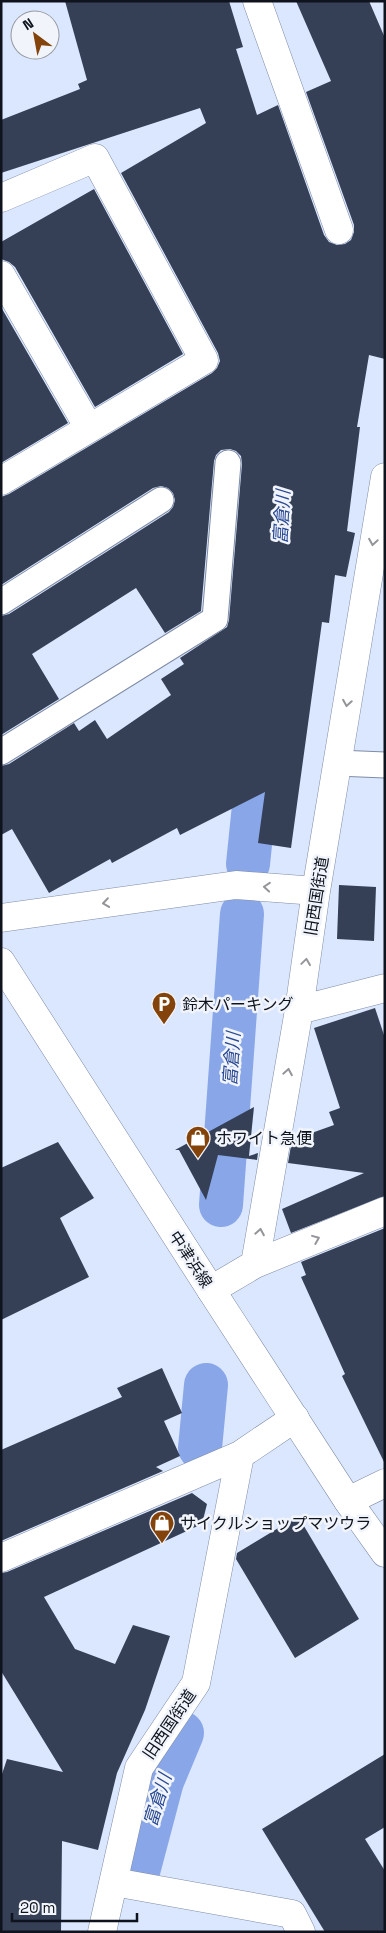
<svg xmlns="http://www.w3.org/2000/svg" width="386" height="1933" font-family="'Space Grotesk','Noto Sans JP',sans-serif">
  <style>
    .lines { fill: none; stroke-linecap: round; stroke-linejoin: round }
    .canal { stroke: #89a7e8; stroke-width: 44 }
    .building { fill: #354057 }
    .service-casing { stroke: #7f8ca6; stroke-width: 27 }
    .minor-casing { stroke: #7f8ca6; stroke-width: 29 }
    .tertiary-casing { stroke: #7f8ca6; stroke-width: 29 }
    .service { stroke: #fff; stroke-width: 25 }
    .minor { stroke: #fff; stroke-width: 28 }
    .tertiary { stroke: #fff; stroke-width: 28 }
    .oneway { stroke: #939599 }
    .labels { text-anchor: middle; stroke-width: 5; stroke-linejoin: round; paint-order: stroke }
    .street-label { font-size: 16px; fill: #0e131d; stroke: #f1f4fa }
    .poi-label { font-size: 16px; fill: #0e131d; stroke: #f1f4fa; text-anchor: start }
    .water-label { font-size: 18px; font-style: italic; fill: #294994; stroke: #f1f4fa }
  </style>
  <rect width="100%" height="100%" fill="#dbe7fe"/>
  <g class="lines">
    <!-- canal -->
    <path class="canal" d="M248,864L261,738
      M221,1205L242,914
      M200,1448L206,1385
      M139,1868L162,1781L182,1733"/>
  </g>
  <!-- building -->
  <path class="building" d="M65,1H229L243,47L236,49L257,115L278,105L324,235L329,242L337,245L345,244L351,240L354,232V225L306,92L331,81L296,1H369L385,38V359L369,355L357,427H360L347,531L355,533L346,577L335,575L329,623L322,622L291,848L258,843L265,792L180,835L177,828L112,863L110,859L49,893L12,829L1,835V766L9,764L74,723L79,731L95,720L107,739L171,695L161,679L184,664L180,658L227,627L229,620L242,464L241,456L236,451L230,449L221,450L216,455L214,461L201,611L165,633L136,588L32,654L59,699L1,735V616L9,614L169,512L173,507L175,500L173,493L168,488L161,486L153,488L1,585V497L9,494L212,373L217,368L220,361L218,353L121,173L206,123L200,108L1,173V120L80,89L78,84L87,80Z
    M94,189L183,354L95,407L15,267L9,262L1,259V242Z
    M1,307L68,423L1,463Z
    M339,885L376,887L374,941L337,939Z
    M375,1008L385,1038V1196L291,1233L282,1209L364,1173L288,1163L292,1140L334,1125L329,1112L340,1108L314,1028Z
    M254,1107L249,1156L258,1153L257,1160L218,1155L206,1200L179,1150H175Z
    M58,1142L94,1198L60,1218L89,1277L1,1320V1168Z
    M385,1228V1464L342,1376L345,1374L301,1277L306,1275L301,1262Z
    M162,1368L182,1413L164,1421L180,1456L156,1467L163,1471L1,1541V1450L122,1397L117,1388Z
    M192,1493L207,1504L202,1524L44,1597L75,1649L115,1664L133,1625L170,1636L145,1710L117,1773L98,1850L62,1841L61,1932H1V1777L7,1759L63,1772L1,1671V1573L7,1572Z
    M298,1516L359,1619L295,1658L236,1559L237,1553Z
    M385,1754V1827L365,1839L385,1871V1932H325L262,1829Z"/>
  <g class="lines">
    <defs>
      <path id="service" d="M1,602L161,500
        M1,752L215,619L228,463
        M337,763L385,765"/>
      <path id="minor" d="M257,1L339,230
        M1,198L95,158L204,360L1,481
        M1,275L89,428
        M1,918L236,885L316,891
        M299,1010L385,988
        M255,1264L385,1211
        M211,1290L255,1264L299,1010L316,891L385,477
        M348,1501L385,1483
        M1,1558L240,1455L295,1418
        M114,1882L292,1914L301,1932
        M102,1932L139,1768L196,1683L240,1455"/>
      <path id="tertiary" d="M1,962L211,1290L348,1501L385,1553"/>
    </defs>
    <!-- service casing -->
    <use href="#service" class="service-casing"/>
    <!-- minor casing -->
    <use href="#minor" class="minor-casing"/>
    <!-- tertiary casing -->
    <use href="#tertiary" class="tertiary-casing"/>
    <!-- service -->
    <use href="#service" class="service"/>
    <!-- minor -->
    <use href="#minor" class="minor"/>
    <!-- tertiary -->
    <use href="#tertiary" class="tertiary"/>
  </g>
  <!-- one-way arrows -->
  <defs><path id="oneway-chevron" d="M-2-3.5L2.5 0L-2 3.5" fill="none" stroke-width="1.6" stroke-linecap="round" stroke-linejoin="round" transform="scale(1.25)"/></defs>
  <g class="oneway">
    <use href="#oneway-chevron" transform="translate(373 542) rotate(99)"/>
    <use href="#oneway-chevron" transform="translate(347 703) rotate(99)"/>
    <use href="#oneway-chevron" transform="translate(267 887) rotate(-175)"/>
    <use href="#oneway-chevron" transform="translate(106 903) rotate(172)"/>
    <use href="#oneway-chevron" transform="translate(306 962) rotate(-82)"/>
    <use href="#oneway-chevron" transform="translate(288 1072) rotate(-80)"/>
    <use href="#oneway-chevron" transform="translate(260 1232) rotate(-80)"/>
    <use href="#oneway-chevron" transform="translate(316 1239) rotate(-22)"/>
  </g>
  <!-- icons -->
  <defs>
    <symbol id="parking-pin" viewBox="-11 -11 22 30"><path d="M0 17L-7.5 6A9.5 9.5 0 1 1 7.5 6Z" fill="#83430a" stroke="#f1f4fa"/><path d="M-3.5-5.5H1a3.5 3.5 0 0 1 0 7H-1V5.5H-3.5ZM-1-3.4V-.6H.8a1.4 1.4 0 0 0 0-2.8Z" fill="#fff"/></symbol>
    <symbol id="shop-pin" viewBox="-11 -11 22 30"><path d="M0 17L-7.5 6A9.5 9.5 0 1 1 7.5 6Z" fill="#83430a" stroke="#f1f4fa"/><path d="M-5-2.5h2.3a2.7 3.5 0 0 1 5.4 0H5L5.5 6h-11ZM-1.5-2.5h3a1.5 2.3 0 0 0-3 0Z" fill="#fff"/></symbol>
  </defs>
  <g fill-rule="evenodd">
    <use href="#parking-pin" x="150" y="990" width="28" height="38"/>
    <use href="#shop-pin" x="184" y="1124" width="28" height="38"/>
    <use href="#shop-pin" x="148" y="1509" width="28" height="38"/>
  </g>
  <g class="labels">
    <!-- street labels -->
    <g class="street-label">
      <text transform="translate(316 896) rotate(-81)" y="6">旧西国街道</text>
      <text transform="translate(191 1259) rotate(57)" y="6">中津浜線</text>
      <text transform="translate(169 1724) rotate(-56)" y="6">旧西国街道</text>
    </g>
    <!-- poi labels -->
    <g class="poi-label">
      <text x="182" y="1010">鈴木パーキング</text>
      <text x="216" y="1144">ホワイト急便</text>
      <text x="180" y="1529">サイクルショップマツウラ</text>
    </g>
    <!-- water labels -->
    <g class="water-label">
      <text transform="translate(282 517) rotate(-87)" y="6">富倉川</text>
      <text transform="translate(232 1059) rotate(-86)" y="6">富倉川</text>
      <text transform="translate(158 1800) rotate(-73)" y="6">富倉川</text>
    </g>
  </g>
  <!-- border -->
  <rect width="386" height="1933" fill="none" stroke="#0e131d" stroke-width="5"/>
  <!-- north arrow -->
  <g transform="translate(35 35) rotate(328)"><circle r="24" fill="#f1f4fa" stroke="#969aa2"/>
  <path d="M0-4L9 19L0 12L-9 19Z" fill="#83430a"/>
  <text y="-8" font-size="14" font-weight="bold" text-anchor="middle" fill="#0e131d">N</text>
  </g>
  <!-- scale -->
  <path d="M12 1913v8h125v-8" fill="none" stroke="#0e131d" stroke-width="2.5"/>
  <text x="20" y="1913" font-size="15" fill="#0e131d" stroke="#f1f4fa" stroke-width="4" paint-order="stroke">20 m</text>
</svg>
